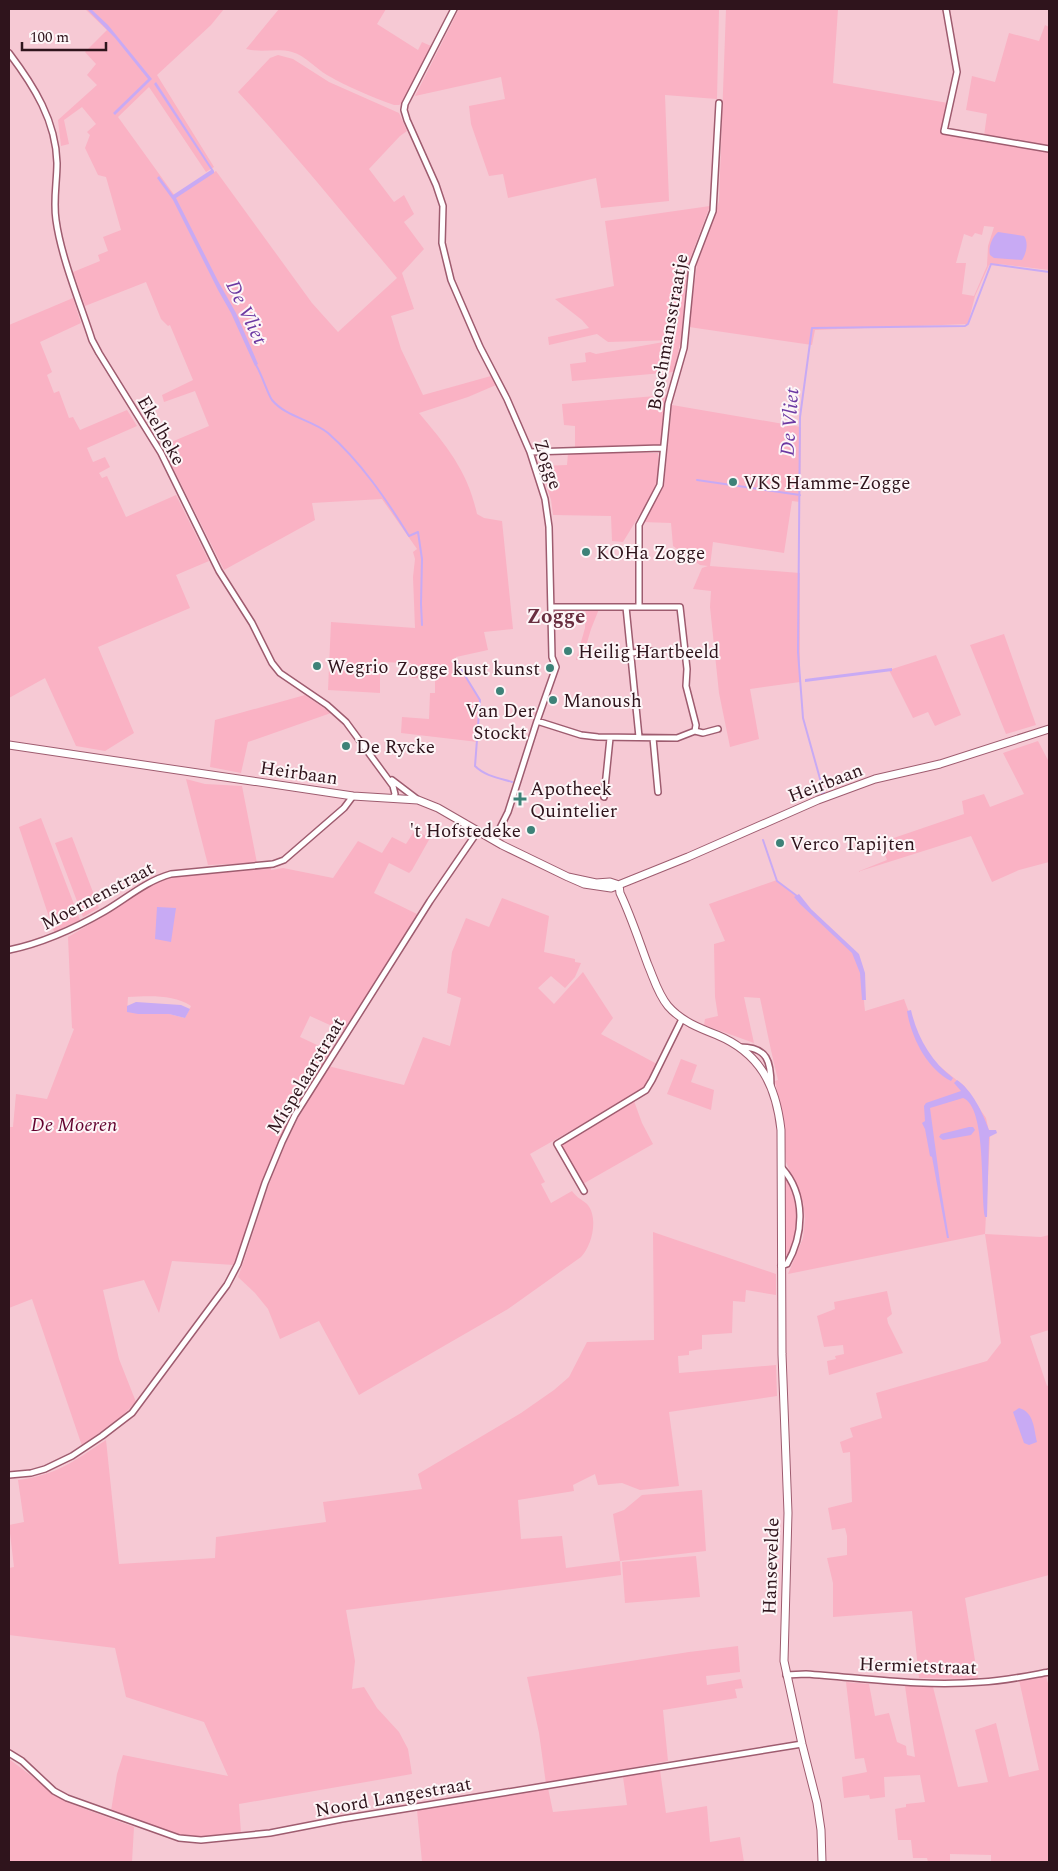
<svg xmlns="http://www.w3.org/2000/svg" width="1058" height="1871" font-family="Spectral,serif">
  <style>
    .green { fill: #fab2c4; fill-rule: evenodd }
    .water { fill: #c8aaf4 }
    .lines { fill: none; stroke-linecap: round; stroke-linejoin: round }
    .stream { stroke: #c8aaf4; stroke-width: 2 }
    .street-casing { stroke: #9e5c6f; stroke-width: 8 }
    .secondary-casing { stroke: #9e5c6f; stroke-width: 9 }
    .street { stroke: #fff; stroke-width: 5 }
    .secondary { stroke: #fff; stroke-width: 7 }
    .poi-dot { fill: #3d8278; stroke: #fdf5f7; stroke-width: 2 }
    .labels { text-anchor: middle; stroke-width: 4; stroke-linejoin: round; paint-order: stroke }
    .street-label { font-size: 19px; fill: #2f141c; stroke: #fdf5f7 }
    .poi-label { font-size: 19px; fill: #2f141c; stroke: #fdf5f7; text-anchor: start }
    .park-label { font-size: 19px; font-style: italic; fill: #62002d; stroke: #fdf5f7 }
    .water-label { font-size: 20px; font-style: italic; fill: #6b38a2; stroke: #fdf5f7 }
    .quarter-label { font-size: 21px; font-weight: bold; fill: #692e40; stroke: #fdf5f7 }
  </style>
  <rect width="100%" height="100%" fill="#f6c9d4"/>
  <!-- green -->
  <path class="green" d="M85,9H224L211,25L157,75L214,167L206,172L149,87L118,117L175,196L216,171L312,303L338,332L397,278C345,216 294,152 238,92L270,58L278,55L293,59L329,82L399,113L407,131L400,136L369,169L394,202L404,195L414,214L404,222L424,249L402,273L414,309L391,316L401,349L423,395L491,376L496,385L468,397L419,413C447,446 468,472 477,514L484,518L502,521L513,629L484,632L488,650L456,657V661L480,700L478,742L401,733L402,717L429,719L430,693H435V679L412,678L411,663L380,662V693L328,690L331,622L415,628L413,577L415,559L413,552L417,549L382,499L312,503L315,520L224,570L162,446L209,426L195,391L164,402L162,395L193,380L170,325L168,326L161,319L146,282L85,306L73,272L100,261L98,255L108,251L103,237L121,230L106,177L98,175L85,148L90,135L87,132L96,124L82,107L64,120L69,144L61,146L58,120L97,85L87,75L96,64L85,52L107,30Z
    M279,9H386L377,24L418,50L422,42L431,46L402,103L399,105H394C372,97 348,87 327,75C315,68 306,56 292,52C277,48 262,53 246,49Z
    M459,9H719L717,99L665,95L669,201L601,208L596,178L508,198L503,174L489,176L471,124L469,106L505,99L501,77L415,96Z
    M726,9H838L833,83L948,103L940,133L1049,152V270L999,264L989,265L975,296L968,324L815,330L812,345L689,327L697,264L716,212L719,201ZM984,226L994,227L988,246L987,266L974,296L962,294L966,263H956L964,234L972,237L975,233L982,235Z
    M1045,25L1049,27V147L984,136L987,114L966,110L972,76L995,82L1009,33L1039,41Z
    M710,206L690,259L687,273L681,339L674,372L572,381L570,364L586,362L585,353L590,352L596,354L675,340L608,342L597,334L549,345L548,337L589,328L582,320L555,299L614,286L605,221Z
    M73,298L81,323L40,342L52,372L47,375L54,393L59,391L69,418L73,417L80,430L127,410L137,426L87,448L93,462L105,457L110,467L99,473L102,478L107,476L126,517L176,495L209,561L176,575L190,608L98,647L134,733L105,751L76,746L45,678L9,698V325Z
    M667,395L662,444L657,448H575V426L564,425L562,404Z
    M672,405L801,427L800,502L792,501L784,553L713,542L710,566L800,573V682L750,689L759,739L730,747L719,693L710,607L711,591L693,589L702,568L708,566L700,565L673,546L671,523L642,522L664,486Z
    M568,453H658L659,483L623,542L612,541L611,516L553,515L551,500L540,466L567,465Z
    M601,604L591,629L582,660H576L585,628L586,605Z
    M1004,634L1036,725L1006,734L970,645Z
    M936,655L961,715L935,726L928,712L913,718L889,670Z
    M305,695L331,713L248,742L241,773L210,767L215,720Z
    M1038,741L1049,762V862L1019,870L992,882L971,836L857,872L887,860L882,847L879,843L964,814L962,801L984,794L990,807L1024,794L1003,753Z
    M186,779L205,784L242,786L257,863L208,865Z
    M41,818L80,920L54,932L19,827Z
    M415,830L430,838L412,870L409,873L389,863L374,893L417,914L365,999L343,1031L310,1016L300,1037L330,1051L286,1127L270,1163L234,1265L172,1261L159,1313L144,1280L103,1290L119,1359L136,1402L121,1417L82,1446L32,1299L9,1308V1127H13L16,1094L47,1099L74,1029L72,1028L68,937L114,910L138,894L144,888L170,876L271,867V870L283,868L333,878L358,841L382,853L392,837L406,844ZM128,997C148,996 174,994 191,1006L185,1018L169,1014L127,1012Z
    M72,837L99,908L83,917L55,843Z
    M777,880C793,893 856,948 860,965C864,979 863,996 865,1011L904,999L919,1040L933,1061L964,1086L986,1118L990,1136L985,1234L1041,1237L1049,1235V1330L1030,1336L1047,1386L1049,1385V1575L965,1598L978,1679L919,1678L912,1611L833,1617V1583L827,1558L847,1555V1536L845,1528L832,1530L828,1508L852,1502L850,1452L843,1453L840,1442L853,1437L850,1428L882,1418L876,1393L987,1361L1001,1343L985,1234L788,1274L803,1238L805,1219L803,1202L786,1162L782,1113L775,1081L778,1080C771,1052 766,1026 760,998L744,997L754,1043L704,1025L705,1019L718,1016L715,997L714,944L725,941L709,904Z
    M502,898L549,916L544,952L575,959V962L581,963L575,977L565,988L551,976L538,988L554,1004L583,972L613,1018L601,1034L657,1064L647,1085L639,1092L530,1154L545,1182L541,1184L551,1203L572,1191C576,1197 581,1199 587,1204C599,1217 592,1246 581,1257L508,1309L359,1395L319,1321L280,1339L268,1309L255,1293L238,1277C250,1245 259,1211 271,1179C285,1139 306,1103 328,1066L404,1085L423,1037L450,1046L461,998L447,993L452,952L466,918L489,927Z
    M681,1059L697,1065L691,1082L714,1090L711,1110L667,1094Z
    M634,1101L642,1123L653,1144L581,1185L561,1147L562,1144Z
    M785,1179L787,1180C798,1203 803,1233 788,1256L786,1255V1251Z
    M653,1232L776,1274V1295L746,1290L745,1302L733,1301L732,1333L702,1335V1349L689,1351V1355L678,1356L679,1373L776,1365L777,1396L669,1412L679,1486L640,1490L622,1483L598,1485L595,1474L573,1485L574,1491L518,1500L521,1539L562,1536L566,1568L620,1561L613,1514L624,1510L642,1495L702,1490L706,1551L620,1561L621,1575L346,1610L355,1661L352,1689L364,1687L377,1708L399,1732L408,1749L412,1774L239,1804L241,1833L197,1837L182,1836L111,1811L117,1774L123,1755L228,1776L204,1722L126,1697L115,1648L9,1635V1568L14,1567L9,1525L24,1522L18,1480C57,1475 74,1461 106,1440L119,1564L215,1558L216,1537L326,1522L323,1502L422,1489L418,1474L521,1413L554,1390L569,1377L587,1342L654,1340Z
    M887,1291L892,1314L887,1318L888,1323L903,1353L829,1375L827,1361L836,1359L835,1356L844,1354L843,1345L824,1347L817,1316L835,1309L834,1302Z
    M696,1556L700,1597L625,1603L622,1562Z
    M738,1646L740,1672L706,1676L707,1685L741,1679L743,1688L735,1689L737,1698L663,1710L668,1761L546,1784L539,1733L527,1677L689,1652Z
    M1046,1676L1049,1687V1862H991V1855L950,1854V1862H928L927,1858H913L911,1840H898L895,1809L906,1807V1804L925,1802L920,1775L884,1777L885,1797L870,1799L869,1795L844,1798L842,1777L867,1772L864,1758L855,1759L846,1682L869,1684L875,1716L889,1713L897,1742L906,1746L907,1755L915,1757L905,1686L933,1687L958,1787L988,1782L975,1730L996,1723L1009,1777L1039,1770L1019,1680Z
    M9,1759L66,1802L134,1827L132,1862H9Z
    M660,1770L666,1813L707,1806L710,1842L740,1837L744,1862H422L417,1810L548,1788L553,1812L627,1805L623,1777Z"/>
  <!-- water -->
  <path class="water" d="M87,9H91L108,25L152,79L115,115L113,113L116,110L148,79L115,38Z
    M156,82L214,171V173L176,198L218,281L236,313L258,364L255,366L231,313L218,290L173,200L157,178L159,176L173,195L211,170L154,84Z
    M998,232L1024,236C1029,243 1026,254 1022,260L994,258L990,255C988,248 992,237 998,232Z
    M892,668V671L805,682V679Z
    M799,894L811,909L859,954L865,973L866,1000H862L860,973L852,953L800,904L794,897Z
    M157,907L176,908L171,942L155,939Z
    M136,1002L181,1005L190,1009L185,1018L169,1014H138L127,1012V1006Z
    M911,1010C917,1037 931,1061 953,1078L951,1081C927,1069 911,1037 907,1011Z
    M957,1080C972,1090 983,1113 989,1130H996L997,1133L989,1137L987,1217H985C980,1194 987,1107 963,1098L930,1108L941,1190L949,1238H947L932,1157L930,1156L925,1129L922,1123L925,1121L924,1106L926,1103L961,1091L954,1083Z
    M969,1127H973L975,1130L971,1135L943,1140L939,1137L941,1134Z
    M1019,1408C1034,1412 1034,1429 1037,1442L1029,1445L1024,1443L1013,1412Z"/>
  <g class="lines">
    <!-- stream -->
    <path class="stream" d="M256,365C262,375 267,392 272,400C286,417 312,420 328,433C361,462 386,499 409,536L418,532L422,559L421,604L422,625
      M697,480L800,495
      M456,661L480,700L475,766C485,776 499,778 512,782
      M822,794L824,793L803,718L798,652L800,417L812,328L965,326L968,324L991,264L1049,272
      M763,840L777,881L797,896"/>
    <defs>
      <path id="street" d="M454,9L405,104L404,110L407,120L436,185L443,206L442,243L451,280L480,347L507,399L530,452L545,499L549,527L552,657L556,667L537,721L508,812L494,840
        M946,9L957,72L944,131L1049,149
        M9,53C34,86 56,121 57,163C57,182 53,201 56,220C61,257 80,303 92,340L99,353L161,453L219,571L252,623L272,663L280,673L327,705L346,722L393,786L395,794L393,798
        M530,452L662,448
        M626,607L639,737
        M639,607V525L660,485L668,404L684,348L692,266L713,211L719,103
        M631,653L655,651
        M537,721L581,735L598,737L677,738L695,731L696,725L686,686L687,669L680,607H551
        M695,731L703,733L718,729
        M653,738L658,792
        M392,780L417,799
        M604,797L610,738
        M9,950C43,943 74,929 105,911C127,898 146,881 171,874L273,864L284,860L344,808L353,796
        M740,1047C768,1047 771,1062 771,1086
        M584,1191L557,1144L646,1090L652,1080L682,1019
        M781,1266L787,1264C804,1234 806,1195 782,1168
        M9,1475L31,1473L45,1469L72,1456L102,1436L132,1413L227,1285L238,1264L265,1183L282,1142L295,1115L430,901L478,831
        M786,1675L806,1674C864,1678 923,1687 981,1682C1004,1681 1027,1676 1049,1672
        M9,1753L22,1761L54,1791L67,1798L179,1838L201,1840L270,1833L342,1819L802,1744"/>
      <path id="secondary" d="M9,745L353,796L418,800L438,808L502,845L568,877
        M619,885L620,893C631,916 639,941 648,965C654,979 658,994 668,1006C681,1021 699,1028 717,1035C760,1053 776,1085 781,1130L782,1354L788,1513L784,1661L802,1744L817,1803L821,1830L822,1862
        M619,885L610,882L596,883L568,877L584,884L611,888L688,857L818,800L875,779L940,764L1049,729"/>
    </defs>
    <!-- street casing -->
    <use href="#street" class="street-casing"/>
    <!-- secondary casing -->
    <use href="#secondary" class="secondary-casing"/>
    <!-- street -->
    <use href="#street" class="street"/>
    <!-- secondary -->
    <use href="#secondary" class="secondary"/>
  </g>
  <!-- markers -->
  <g class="poi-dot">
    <circle cx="733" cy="482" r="5"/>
    <circle cx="586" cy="552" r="5"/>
    <circle cx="568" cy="651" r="5"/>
    <circle cx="317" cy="666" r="5"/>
    <circle cx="550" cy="668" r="5"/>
    <circle cx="500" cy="691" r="5"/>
    <circle cx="553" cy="700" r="5"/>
    <circle cx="346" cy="746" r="5"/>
    <path d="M517.5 791.5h5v5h5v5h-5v5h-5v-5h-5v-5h5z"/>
    <circle cx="531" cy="830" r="5"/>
    <circle cx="780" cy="843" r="5"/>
  </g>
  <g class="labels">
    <!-- street labels -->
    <g class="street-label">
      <text transform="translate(667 332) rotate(-80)" y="7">Boschmansstraatje</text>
      <text transform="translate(162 430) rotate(60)" y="7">Ekelbeke</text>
      <text transform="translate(549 464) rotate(71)" y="7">Zogge</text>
      <text transform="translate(299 772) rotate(8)" y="7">Heirbaan</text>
      <text transform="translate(825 782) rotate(-21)" y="7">Heirbaan</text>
      <text transform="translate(97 895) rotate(-28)" y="7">Moernenstraat</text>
      <text transform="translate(305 1075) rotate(-59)" y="7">Mispelaarstraat</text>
      <text transform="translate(770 1566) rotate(-88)" y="7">Hansevelde</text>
      <text transform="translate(918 1665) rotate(2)" y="7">Hermietstraat</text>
      <text transform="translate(393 1796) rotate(-10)" y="7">Noord Langestraat</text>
    </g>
    <!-- poi labels -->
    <g class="poi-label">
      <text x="743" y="489">VKS Hamme-Zogge</text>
      <text x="596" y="559">KOHa Zogge</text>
      <text x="578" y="658">Heilig Hartbeeld</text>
      <text x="327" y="673">Wegrio</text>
      <text x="540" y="675" text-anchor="end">Zogge kust kunst</text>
      <text x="563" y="707">Manoush</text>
      <text x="500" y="717" text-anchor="middle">Van Der<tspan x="500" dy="22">Stockt</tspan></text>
      <text x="356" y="753">De Rycke</text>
      <text x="530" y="795">Apotheek<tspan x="530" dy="22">Quintelier</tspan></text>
      <text x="521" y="837" text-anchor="end">'t Hofstedeke</text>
      <text x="790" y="850">Verco Tapijten</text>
    </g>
    <!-- park labels -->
    <g class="park-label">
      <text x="74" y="1131">De Moeren</text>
    </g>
    <!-- water labels -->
    <g class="water-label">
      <text transform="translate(247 312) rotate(64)" y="7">De Vliet</text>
      <text transform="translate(789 422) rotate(-86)" y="7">De Vliet</text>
    </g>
    <!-- quarter labels -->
    <g class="quarter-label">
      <text x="556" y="623">Zogge</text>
    </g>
  </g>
  <!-- border -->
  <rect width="1058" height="1871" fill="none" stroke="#2f141c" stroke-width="20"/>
  <!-- scale -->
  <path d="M22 42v8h84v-8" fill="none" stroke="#2f141c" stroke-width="2.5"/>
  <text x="30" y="42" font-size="15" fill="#2f141c" stroke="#fdf5f7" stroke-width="4" paint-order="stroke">100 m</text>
</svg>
